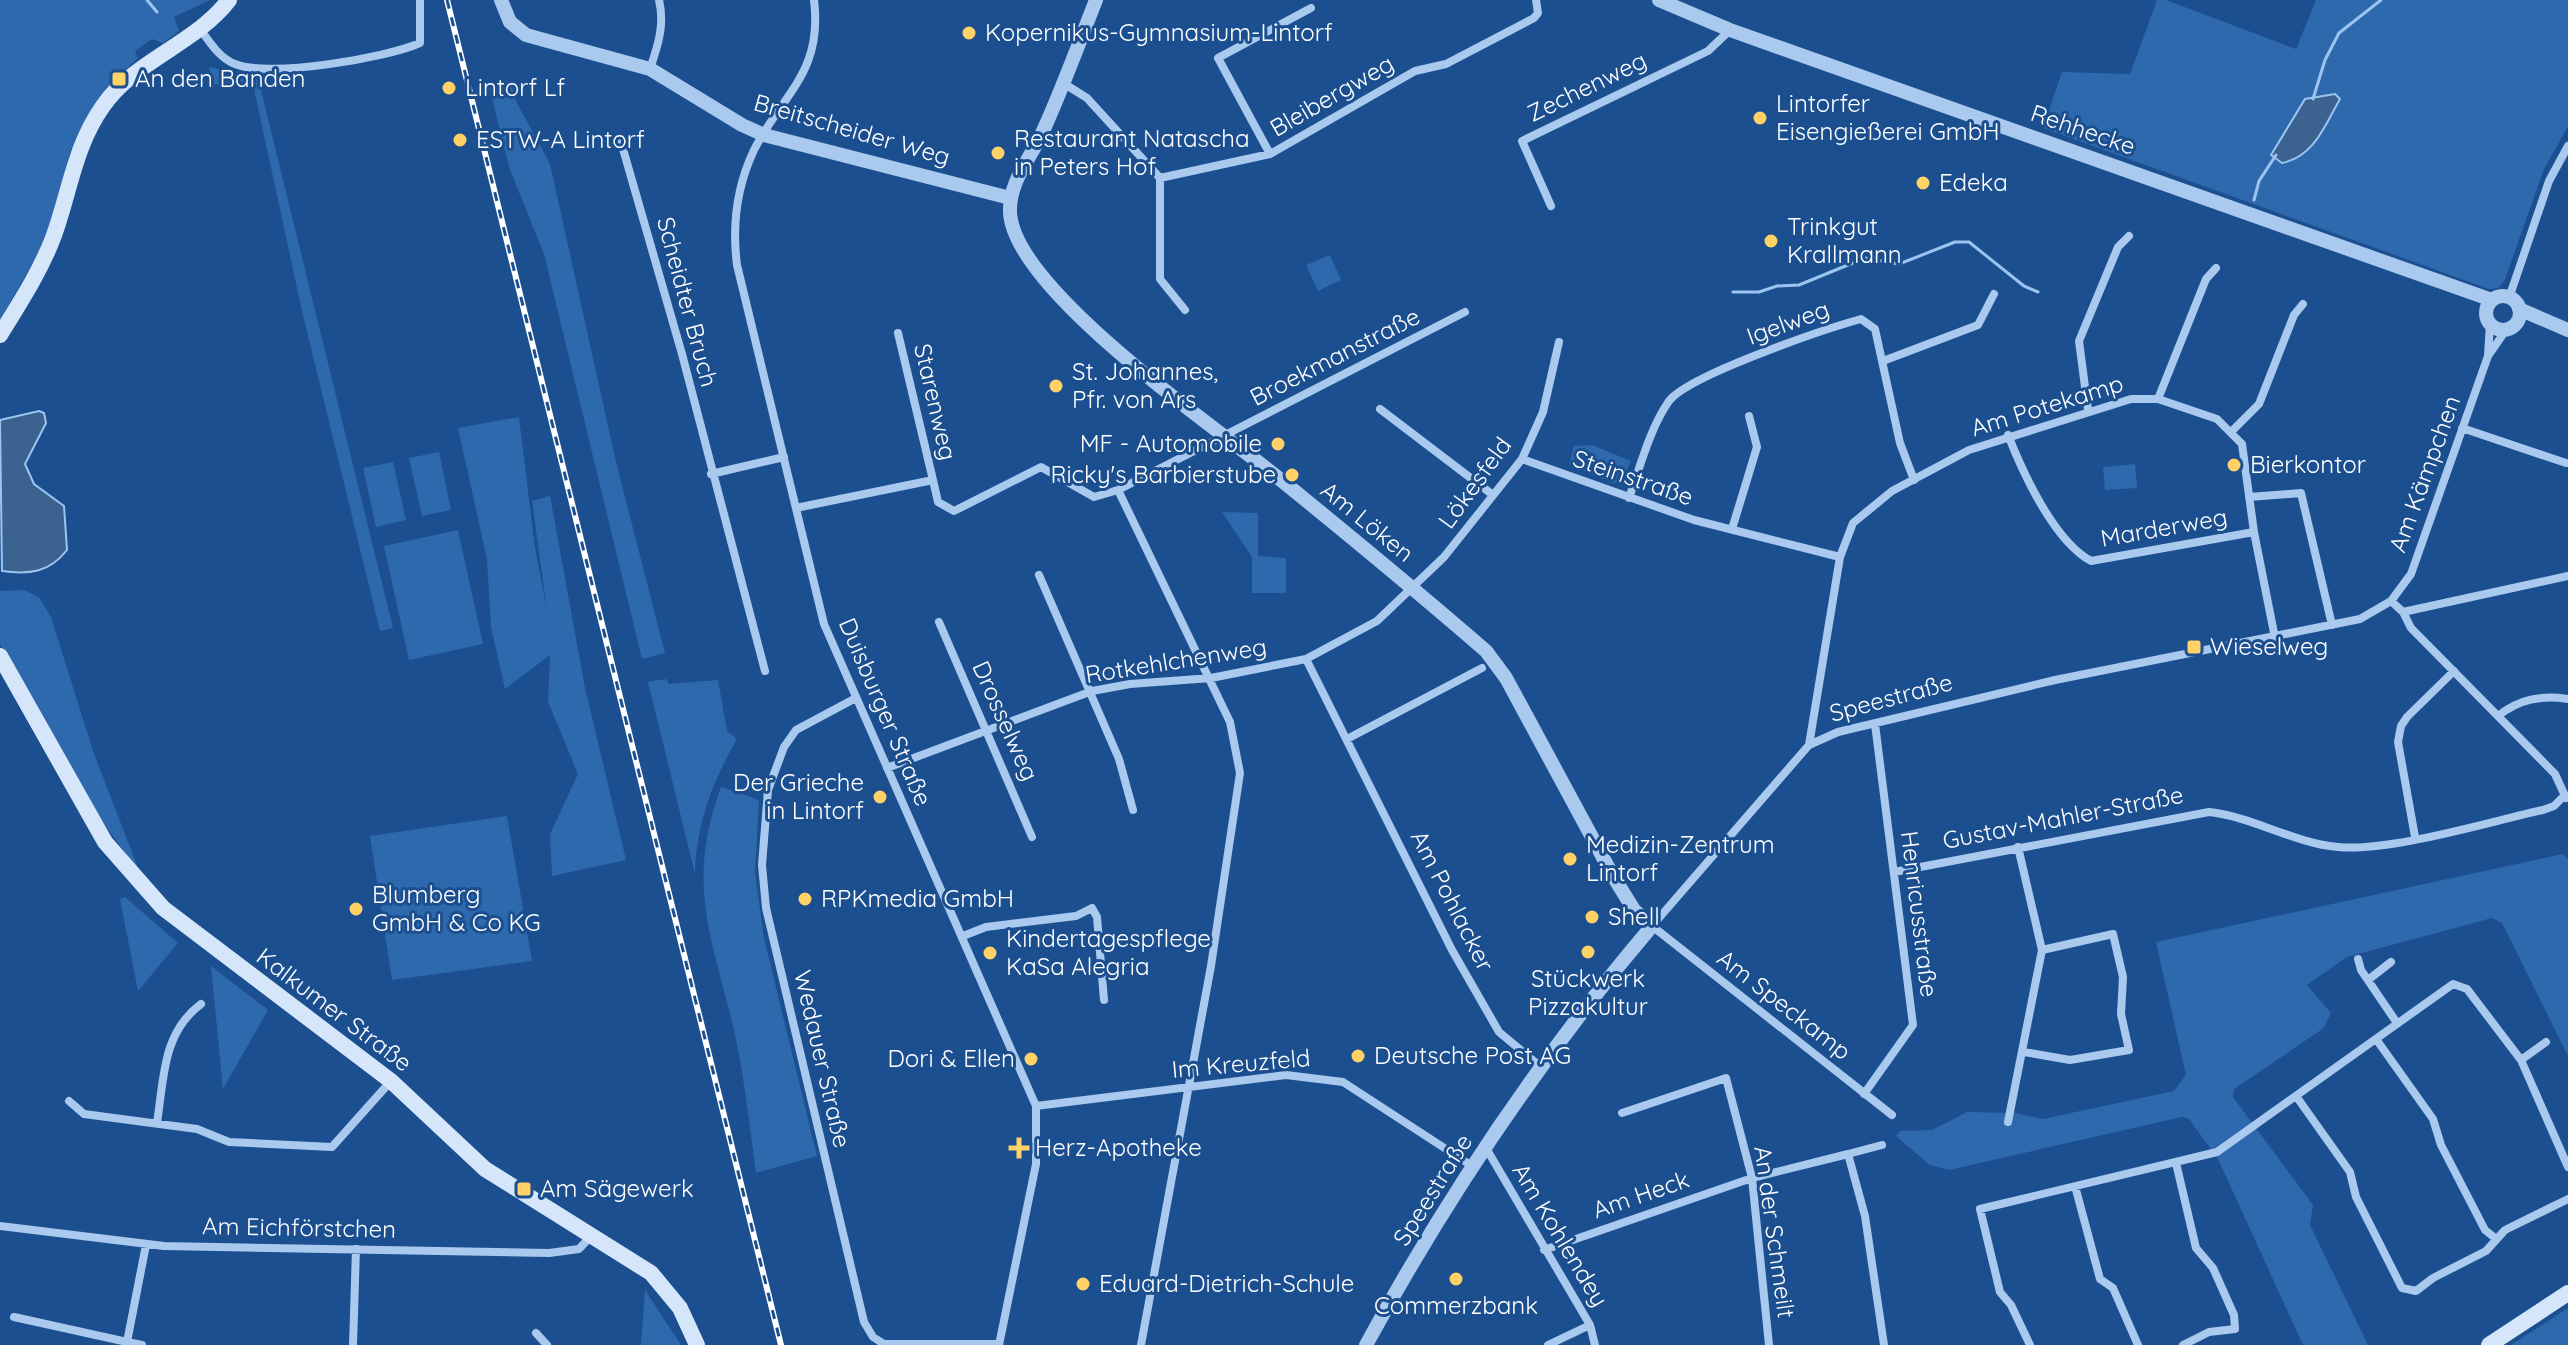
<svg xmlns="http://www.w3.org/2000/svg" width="2568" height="1345" font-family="Quicksand,sans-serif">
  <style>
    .green { fill: #2e69ad }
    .water { fill: #3c6290; stroke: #9cc4f0; stroke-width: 2 }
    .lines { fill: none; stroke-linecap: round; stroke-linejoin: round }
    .stream { stroke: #9cc4f0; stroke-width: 3 }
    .minor { stroke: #a9c9ee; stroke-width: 8 }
    .tertiary { stroke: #a9c9ee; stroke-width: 14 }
    .secondary { stroke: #d6e6fa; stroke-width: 16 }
    .rail-casing { stroke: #fff; stroke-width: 6 }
    .rail { stroke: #1b4f8f; stroke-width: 3; stroke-dasharray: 9; stroke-linecap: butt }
    .poi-dot { fill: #ffd166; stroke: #1b4f8f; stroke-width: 3 }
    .labels { text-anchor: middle; stroke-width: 6; stroke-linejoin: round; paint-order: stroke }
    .poi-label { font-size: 24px; fill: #fff; stroke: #1b4f8f; text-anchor: start }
    .street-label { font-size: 24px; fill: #fff; stroke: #1b4f8f }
  </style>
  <rect width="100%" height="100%" fill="#1b4f8f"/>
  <!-- green -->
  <path class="green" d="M0,0H210L174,17L179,31L163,43L152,39L135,51L138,58L117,78L79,145L71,149L46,240L0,320Z
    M2157,0H2166L2296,49L2316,0H2568V126L2544,169L2504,282L2498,288L2489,289L2043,128L2062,72L2130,74Z
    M209,67L258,78L393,628L380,631L302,311L254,89L213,84Z
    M511,83L516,101L550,164L616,462L665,653L642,659L544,254L510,170L489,86Z
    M1330,255L1341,280L1318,291L1306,265Z
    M519,417L535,548L547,610L532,501L550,496L585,688L626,860L552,876L550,834L578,774L548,702L550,655L505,689L491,627L487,559L458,428Z
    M1592,445L1631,461L1621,482L1613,483L1569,465L1574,446Z
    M439,452L451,510L422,516L409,458Z
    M393,462L406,520L376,527L363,468Z
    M2135,464L2137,488L2105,490L2103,467Z
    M1222,512L1258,513V556L1286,558V593H1252V557Z
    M458,530L483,644L409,660L384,546Z
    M24,590L39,597L51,617L93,751L140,873L96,813L0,644V591Z
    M666,679L669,684L718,680L727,731L737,739C713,781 696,824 695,874L648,682Z
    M721,787L759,800L755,873L764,938L817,1156L756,1173C750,1129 745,1083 736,1039C714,941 684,888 721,787Z
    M507,816L532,961L392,980L370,836Z
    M2563,854L2568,859V1056L2502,923L2492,918L2347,957L2307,985L2331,1013L2324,1028L2234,1089L2233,1097L2313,1205L2310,1225L2368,1345H2303L2218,1159L2189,1119L2182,1117L1949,1170L1930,1165L1896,1136L1900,1131L1932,1130L1967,1112L2015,1113L2043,1119L2174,1091L2186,1075L2156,942Z
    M125,897L178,943L138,991L120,899Z
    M211,966L268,1010L223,1089Z
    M645,1290L681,1345H641Z
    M2568,1308V1345H2511Z"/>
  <!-- water -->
  <path class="water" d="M2335,94L2340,99C2325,125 2314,157 2282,163L2271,155L2305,99Z
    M39,411L44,413L46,423L25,464L34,484L64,506L67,550C50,572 30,575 2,571L0,420Z"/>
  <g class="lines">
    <!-- stream -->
    <path class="stream" d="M147,0L157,12
      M2313,99L2325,60L2339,33L2381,0
      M2254,200L2259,181L2276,155
      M1733,292H1759L1777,286L1799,285L1865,258L1899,264L1955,242H1969L2024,286L2038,292"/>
    <!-- minor -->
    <path class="minor" d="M814,0C823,73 783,93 754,150C737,186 732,226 737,265L824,624L1036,1106V1164L999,1345
      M200,29C210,42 219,58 235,64C269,78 386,58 420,43V0
      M650,69C658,45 665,25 659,0
      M1063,83L1087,98L1160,178L1270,154L1415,71L1446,64L1534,18L1538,13L1536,0
      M621,142L682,354L765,671
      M1270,154L1218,58L1311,8
      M1160,178V279L1185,310
      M1551,206L1522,141L1708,51L1730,30
      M2509,298L2549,181L2568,146
      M898,333L933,480
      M2488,355L2490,324
      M1883,361L1978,325L1994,294
      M2158,399L2206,279L2216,268
      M1380,409L1493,495
      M2088,410L2079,341L2118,247L2129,236
      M2462,428L2566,463
      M2232,431L2259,404L2294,315L2303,304
      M2008,435C2023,473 2054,541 2091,561L2254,532
      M1522,459L1694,520L1840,557
      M711,474L784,457
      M1118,490L1230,722L1240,773L1211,966L1141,1345
      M2249,497L2301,493L2332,625
      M1629,498C1640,467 1650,428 1669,401C1689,375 1825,329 1861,319L1875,329L1900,443L1914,480
      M796,508L933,480L938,502L954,511L1041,467L1094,497L1118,490L1465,312
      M1732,529L1757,447L1749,416
      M1039,575L1119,759L1133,810
      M2391,601L2403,612L2568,576
      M2403,612L2411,628L2555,774L2566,798
      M939,622L1032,837
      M1306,659L1452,950L1499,1032L1541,1067
      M854,699L796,730L784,747L768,790L762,865L766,908L864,1322L873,1337L884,1344H999
      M2498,716C2519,699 2541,695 2568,699
      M1347,739L1482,668
      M1809,745L1840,557L1853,523L1892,491L1969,450L2131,399H2158L2217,419L2242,444L2254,532L2275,638
      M887,768L1092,691L1130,684L1211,678L1306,659L1377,621L1444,557L1522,459L1543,412L1559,342
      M2415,837L2398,742L2401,726L2407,717L2454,671
      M1894,872L2209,812C2254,817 2293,843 2338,847C2390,852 2488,822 2543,810L2554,806L2563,797
      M963,936L986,927L1076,916L1092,908L1097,917L1104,1000
      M2358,959L2361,970L2397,1023
      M2368,980L2391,962
      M2376,1039L2433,1119L2441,1145L2485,1230L2495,1238
      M2024,1052L2070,1060L2129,1050L2121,1014L2123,977L2113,934L2042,950
      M2521,1060L2546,1042
      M1864,1094L1913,1025L1875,724
      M2296,1096L2350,1172L2356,1197L2402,1288L2416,1291L2433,1278L2486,1251L2505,1230L2568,1199
      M69,1101L84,1114L197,1129L229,1142L332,1147L391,1081
      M1036,1106L1286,1075L1343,1082L1472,1166
      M1622,1113L1726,1078L1752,1178L1769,1345
      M1892,1115L1652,926L1809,745L1838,732L2055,680L2360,619L2391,601L2411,574L2488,356L2506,330
      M2008,1122L2042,950L2018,847
      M157,1123C164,1079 162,1033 201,1004
      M1882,1145L1848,1154L1865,1216L1884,1345
      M1486,1148L1590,1325L1595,1345
      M2176,1163L2196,1248L2213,1268L2234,1315L2235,1329L2209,1332L2183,1345
      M2075,1186L2100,1279L2113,1288L2138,1345
      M0,1226L164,1246L549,1253L579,1249L592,1235
      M1544,1250L1752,1178L1848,1154
      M14,1317L127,1342
      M536,1333L547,1345
      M142,1345L127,1342L146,1245
      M353,1345L356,1249
      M1548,1345L1590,1325
      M2030,1345L2011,1305L2000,1292L1980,1209L2217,1152L2453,984L2467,989L2521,1060L2568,1167"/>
    <!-- tertiary -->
    <path class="tertiary" d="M501,0L510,22L526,35L650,69L742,125L764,135L1010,198
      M1096,0C1079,43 1063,87 1044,129C1032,157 1009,180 1010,212C1013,290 1220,430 1281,480C1350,536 1419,593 1486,651L1506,678L1613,876L1634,910L1652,926C1542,1055 1447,1197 1366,1345
      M1659,0L1730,30L2492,300
      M2486 313a17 17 0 1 1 34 0a17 17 0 1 1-34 0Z
      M2519,309L2568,330"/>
    <!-- secondary -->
    <path class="secondary" d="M0,335C19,304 40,272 53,238C70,192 74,147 103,106C135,60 194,45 229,0
      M0,656L105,842L163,908L391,1081L485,1169L651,1273L680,1308L697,1345
      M2489,1345L2568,1293"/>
    <defs>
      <path id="rail" d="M447,0L781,1345"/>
    </defs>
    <!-- rail casing -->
    <use href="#rail" class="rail-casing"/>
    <!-- rail -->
    <use href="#rail" class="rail"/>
  </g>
  <!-- markers -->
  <g class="poi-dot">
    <circle cx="969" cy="33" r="8"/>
    <rect x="111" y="71" width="16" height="16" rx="4"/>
    <circle cx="449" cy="88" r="8"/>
    <circle cx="1760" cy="118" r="8"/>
    <circle cx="460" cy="140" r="8"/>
    <circle cx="998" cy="153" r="8"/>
    <circle cx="1923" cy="183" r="8"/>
    <circle cx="1771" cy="241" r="8"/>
    <circle cx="1056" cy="386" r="8"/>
    <circle cx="1278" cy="444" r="8"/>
    <circle cx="2234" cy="465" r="8"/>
    <circle cx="1292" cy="475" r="8"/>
    <rect x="2186" y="639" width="16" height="16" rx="4"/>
    <circle cx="880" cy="797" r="8"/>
    <circle cx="1570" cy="859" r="8"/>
    <circle cx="805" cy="899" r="8"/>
    <circle cx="356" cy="909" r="8"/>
    <circle cx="1592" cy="917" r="8"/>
    <circle cx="1588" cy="952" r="8"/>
    <circle cx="990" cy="953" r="8"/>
    <circle cx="1358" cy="1056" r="8"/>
    <circle cx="1031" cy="1059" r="8"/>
    <path d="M1015 1136h8v8h8v8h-8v8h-8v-8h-8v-8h8z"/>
    <rect x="516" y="1181" width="16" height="16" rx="4"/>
    <circle cx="1456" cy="1279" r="8"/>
    <circle cx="1083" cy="1284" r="8"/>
  </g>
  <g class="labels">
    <!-- poi labels -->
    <g class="poi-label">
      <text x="985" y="41">Kopernikus-Gymnasium-Lintorf</text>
      <text x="135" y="87">An den Banden</text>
      <text x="465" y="96">Lintorf Lf</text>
      <text x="1776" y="112">Lintorfer<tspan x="1776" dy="28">Eisengießerei GmbH</tspan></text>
      <text x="1014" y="147">Restaurant Natascha<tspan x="1014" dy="28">in Peters Hof</tspan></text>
      <text x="476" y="148">ESTW-A Lintorf</text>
      <text x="1939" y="191">Edeka</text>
      <text x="1787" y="235">Trinkgut<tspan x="1787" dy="28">Krallmann</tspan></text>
      <text x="1072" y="380">St. Johannes,<tspan x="1072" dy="28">Pfr. von Ars</tspan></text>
      <text x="1262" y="452" text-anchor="end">MF - Automobile</text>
      <text x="2250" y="473">Bierkontor</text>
      <text x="1276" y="483" text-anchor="end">Ricky's Barbierstube</text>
      <text x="2210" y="655">Wieselweg</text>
      <text x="864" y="791" text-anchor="end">Der Grieche<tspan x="864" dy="28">in Lintorf</tspan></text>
      <text x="1586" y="853">Medizin-Zentrum<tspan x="1586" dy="28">Lintorf</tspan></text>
      <text x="372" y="903">Blumberg<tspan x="372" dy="28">GmbH &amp; Co KG</tspan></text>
      <text x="821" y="907">RPKmedia GmbH</text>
      <text x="1608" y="925">Shell</text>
      <text x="1006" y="947">Kindertagespflege<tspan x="1006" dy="28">KaSa Alegria</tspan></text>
      <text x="1588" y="987" text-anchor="middle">Stückwerk<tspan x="1588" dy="28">Pizzakultur</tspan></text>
      <text x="1374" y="1064">Deutsche Post AG</text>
      <text x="1015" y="1067" text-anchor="end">Dori &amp; Ellen</text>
      <text x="1035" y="1156">Herz-Apotheke</text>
      <text x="540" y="1197">Am Sägewerk</text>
      <text x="1099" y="1292">Eduard-Dietrich-Schule</text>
      <text x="1456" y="1314" text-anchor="middle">Commerzbank</text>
    </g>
    <!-- street labels -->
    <g class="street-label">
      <text transform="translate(1587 87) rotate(-26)" y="8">Zechenweg</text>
      <text transform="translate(1332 96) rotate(-30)" y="8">Bleibergweg</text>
      <text transform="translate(852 130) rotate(16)" y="8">Breitscheider Weg</text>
      <text transform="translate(2083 130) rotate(19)" y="8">Rehhecke</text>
      <text transform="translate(687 302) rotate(75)" y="8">Scheidter Bruch</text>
      <text transform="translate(1788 323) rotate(-20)" y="8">Igelweg</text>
      <text transform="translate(1335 357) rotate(-27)" y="8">Broekmanstraße</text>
      <text transform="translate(935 402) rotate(77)" y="8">Starenweg</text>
      <text transform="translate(2047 406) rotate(-17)" y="8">Am Potekamp</text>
      <text transform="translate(2425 474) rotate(-70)" y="8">Am Kämpchen</text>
      <text transform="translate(1633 478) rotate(19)" y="8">Steinstraße</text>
      <text transform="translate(1475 483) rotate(-54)" y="8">Lökesfeld</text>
      <text transform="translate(1367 522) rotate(39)" y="8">Am Löken</text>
      <text transform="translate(2164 528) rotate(-10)" y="8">Marderweg</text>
      <text transform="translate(1176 661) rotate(-9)" y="8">Rotkehlchenweg</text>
      <text transform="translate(1891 698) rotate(-15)" y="8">Speestraße</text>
      <text transform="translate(885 712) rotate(67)" y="8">Duisburger Straße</text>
      <text transform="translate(1005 721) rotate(66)" y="8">Drosselweg</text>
      <text transform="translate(2063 818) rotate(-11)" y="8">Gustav-Mahler-Straße</text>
      <text transform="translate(1452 901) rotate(63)" y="8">Am Pohlacker</text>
      <text transform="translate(1919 914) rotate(83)" y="8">Henricusstraße</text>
      <text transform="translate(1784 1005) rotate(38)" y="8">Am Speckamp</text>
      <text transform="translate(334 1010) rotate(37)" y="8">Kalkumer Straße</text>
      <text transform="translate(822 1059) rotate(77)" y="8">Wedauer Straße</text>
      <text transform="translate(1241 1064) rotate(-5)" y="8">Im Kreuzfeld</text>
      <text transform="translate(1433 1190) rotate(-58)" y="8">Speestraße</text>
      <text transform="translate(1641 1195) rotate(-19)" y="8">Am Heck</text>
      <text transform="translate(299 1228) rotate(1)" y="8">Am Eichförstchen</text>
      <text transform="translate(1774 1232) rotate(82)" y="8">An der Schmeilt</text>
      <text transform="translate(1560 1235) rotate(59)" y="8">Am Kohlendey</text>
    </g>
  </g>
</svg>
